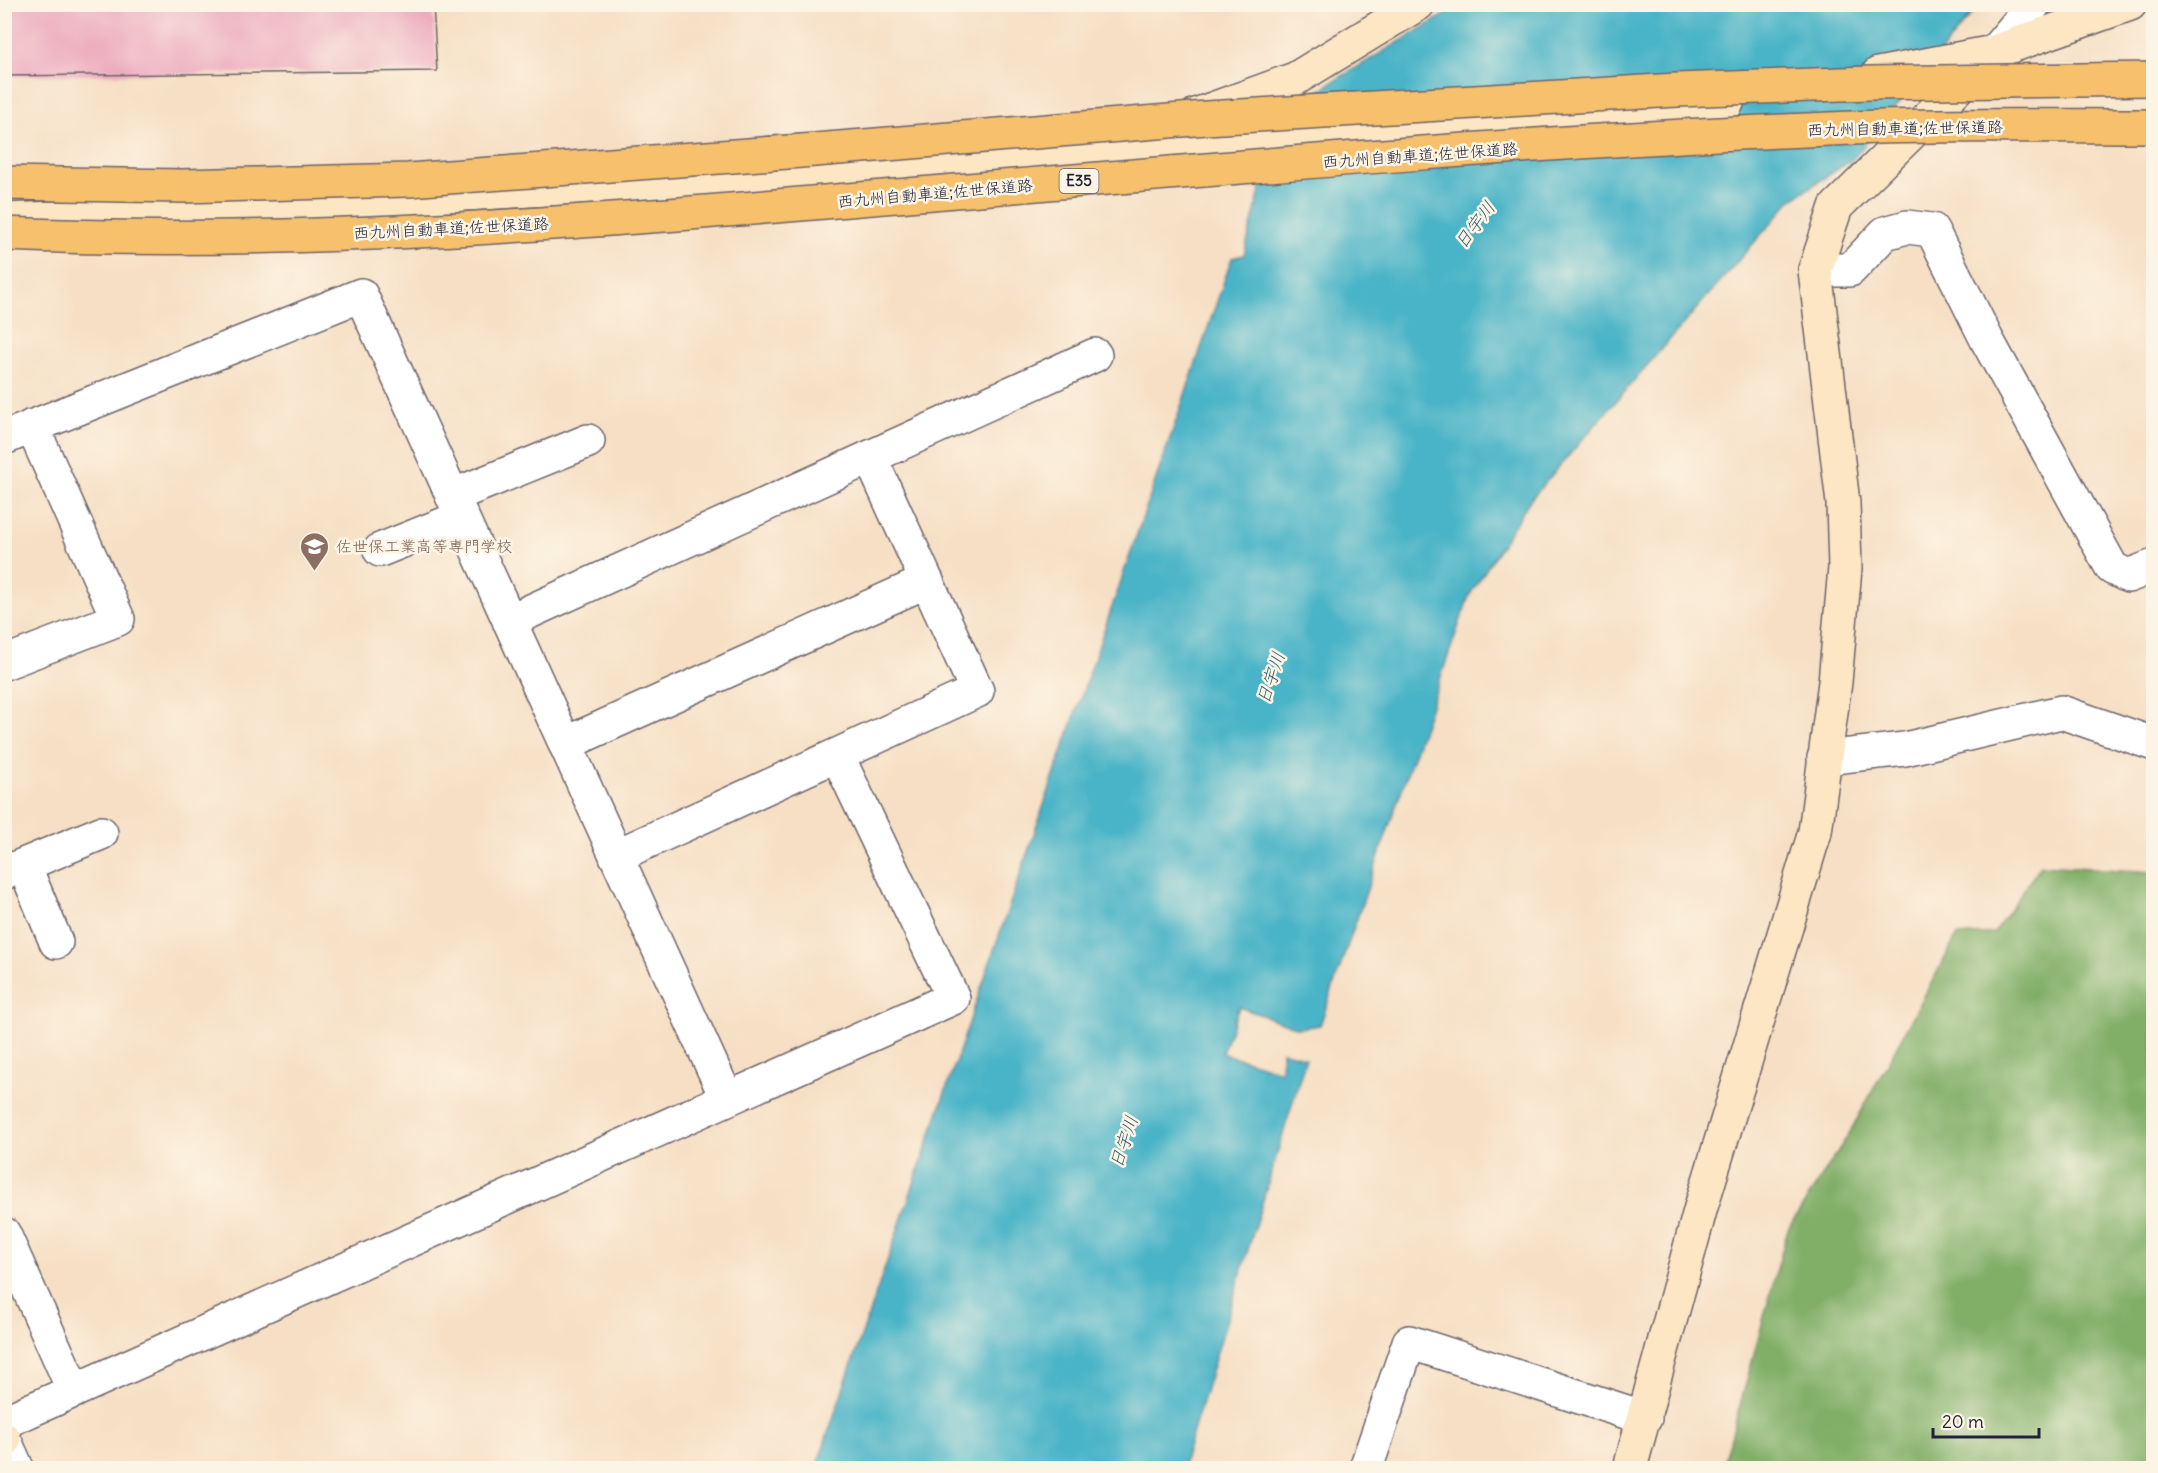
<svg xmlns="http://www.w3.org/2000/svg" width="2158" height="1473" font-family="Delius,'Klee One',sans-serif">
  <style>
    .forest { fill: #81af68; stroke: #526852; stroke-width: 1.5 }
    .water { fill: #49b4c7; stroke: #366b81; stroke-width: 1.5 }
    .building { fill: #edadc0 }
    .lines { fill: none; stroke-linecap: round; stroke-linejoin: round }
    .street-casing { stroke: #6c646b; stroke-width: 36 }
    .secondary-casing { stroke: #6c646b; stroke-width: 36 }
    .street { stroke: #fff; stroke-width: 33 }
    .secondary { stroke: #fce6c4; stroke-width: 33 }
    .highway-bridge-casing { stroke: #6c646b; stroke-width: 36; stroke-linecap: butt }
    .highway-bridge { stroke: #f7c06c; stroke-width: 33 }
    .labels { text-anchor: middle; stroke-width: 5; stroke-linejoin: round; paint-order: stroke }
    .shield { fill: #fcf5e5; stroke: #63616e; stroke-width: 1.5 }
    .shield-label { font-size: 15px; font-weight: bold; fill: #22223b }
    .street-label { font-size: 16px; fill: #22223b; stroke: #fcf5e5 }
    .education-label { font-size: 16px; fill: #785e54; stroke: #fcf5e5; text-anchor: start }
    .water-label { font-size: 18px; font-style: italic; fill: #325c73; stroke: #fcf5e5 }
  </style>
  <rect width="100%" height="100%" fill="#fcf5e5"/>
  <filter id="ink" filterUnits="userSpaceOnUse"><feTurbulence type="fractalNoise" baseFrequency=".0167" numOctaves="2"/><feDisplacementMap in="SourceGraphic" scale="12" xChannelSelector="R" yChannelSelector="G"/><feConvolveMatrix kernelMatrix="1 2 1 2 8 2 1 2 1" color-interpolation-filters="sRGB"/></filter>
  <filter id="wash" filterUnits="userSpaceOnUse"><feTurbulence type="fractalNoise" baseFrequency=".008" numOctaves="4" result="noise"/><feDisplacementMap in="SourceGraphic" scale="24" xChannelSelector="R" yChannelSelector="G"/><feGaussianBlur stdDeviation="1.35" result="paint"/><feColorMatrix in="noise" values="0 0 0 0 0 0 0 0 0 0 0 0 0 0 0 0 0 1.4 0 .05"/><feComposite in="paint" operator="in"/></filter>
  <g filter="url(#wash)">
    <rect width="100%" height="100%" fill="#f6dfc4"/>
    <!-- forest -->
    <path class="forest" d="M2041,865L2153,872V1468H1728L1724,1464L1788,1229L1849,1134L1957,936L1994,933Z"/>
    <!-- water -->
    <path class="water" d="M1461,5H1979L1853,159L1792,199L1530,500L1469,596L1320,1025L1298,1028L1239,1007L1222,1053L1281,1071L1282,1051L1306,1058L1182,1468H816L1232,258L1244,255L1276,127L1322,88Z"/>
    <g id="blocks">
      <!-- building -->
      <path class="building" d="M4,4H433L437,71L4,76Z"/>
    </g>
  </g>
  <g filter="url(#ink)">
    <use href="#blocks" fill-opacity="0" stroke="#6c646b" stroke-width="1.5"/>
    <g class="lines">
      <defs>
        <path id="street" d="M1994,52L2034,4
          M1815,270H1850L1885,233L1907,227L1932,230L1987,340L2112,568L2128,576L2154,566
          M4,438L361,295L727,1099
          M452,496L588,441
          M380,550L462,517
          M509,621L1095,355
          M4,663L118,619L32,426
          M565,744L927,581
          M1824,758L1905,749L2061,712L2154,744
          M616,856L977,691L870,457
          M24,865L56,942
          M4,873L101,833
          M4,1234L74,1391
          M4,1422L953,998L837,755
          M5,1441L17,1468
          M1366,1468L1409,1342L1645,1418"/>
        <path id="secondary" d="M1878,74L1994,52L2130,4
          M1196,115L1295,79L1418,4
          M4,220L110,216L1085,156L1727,103
          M4,1439V1441
          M1630,1468L1701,1207L1815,832L1835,682L1845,568L1843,503L1815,270L1836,207L1979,67"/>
      </defs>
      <!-- street casing -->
      <use href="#street" class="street-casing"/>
      <!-- secondary casing -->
      <use href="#secondary" class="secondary-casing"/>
      <!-- street -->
      <use href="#street" class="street"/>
      <!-- secondary -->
      <use href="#secondary" class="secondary"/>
      <defs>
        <path id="highway-bridge" d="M4,183L182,186L408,180L815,150L1206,118L1677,90L1870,83L2154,79
          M4,234C318,248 632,218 944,192C1239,167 1534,141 1829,129C1937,124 2045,126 2154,126"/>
      </defs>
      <!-- highway-bridge casing -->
      <use href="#highway-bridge" class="highway-bridge-casing"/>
      <!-- highway-bridge -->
      <use href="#highway-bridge" class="highway-bridge"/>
    </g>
  </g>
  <!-- icons -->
  <defs>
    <symbol id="school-pin" viewBox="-11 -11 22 30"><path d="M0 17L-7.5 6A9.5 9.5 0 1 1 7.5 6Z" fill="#8d6e63" stroke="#fcf5e5"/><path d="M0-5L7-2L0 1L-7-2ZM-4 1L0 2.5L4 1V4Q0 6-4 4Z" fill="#fff"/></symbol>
  </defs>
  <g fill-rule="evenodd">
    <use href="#school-pin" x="298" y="530" width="33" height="45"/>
  </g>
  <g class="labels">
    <!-- shield labels -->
    <rect class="shield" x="1059.5" y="169" width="39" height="24" rx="4.5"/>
    <g class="shield-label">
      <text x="1079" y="186">E35</text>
    </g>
    <!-- street labels -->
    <g class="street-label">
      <text transform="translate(1905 128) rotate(-1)" y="6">西九州自動車道;佐世保道路</text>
      <text transform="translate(1420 155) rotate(-4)" y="6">西九州自動車道;佐世保道路</text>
      <text transform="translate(935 193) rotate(-5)" y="6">西九州自動車道;佐世保道路</text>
      <text transform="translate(451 228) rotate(-3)" y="6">西九州自動車道;佐世保道路</text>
    </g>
    <!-- education labels -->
    <g class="education-label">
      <text x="336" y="552">佐世保工業高等専門学校</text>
    </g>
    <!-- water labels -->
    <g class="water-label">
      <text transform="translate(1475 225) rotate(-53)" y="6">日宇川</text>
      <text transform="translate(1271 678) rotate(-72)" y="6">日宇川</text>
      <text transform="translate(1124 1142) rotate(-72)" y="6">日宇川</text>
    </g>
  </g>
  <!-- margin -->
  <rect width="2158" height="1473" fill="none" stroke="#fcf5e5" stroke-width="24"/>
  <!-- scale -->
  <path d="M1933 1428v9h106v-9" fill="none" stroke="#22223b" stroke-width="3"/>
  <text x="1942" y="1428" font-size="18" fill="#22223b" stroke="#fcf5e5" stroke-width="4.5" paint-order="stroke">20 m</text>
</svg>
